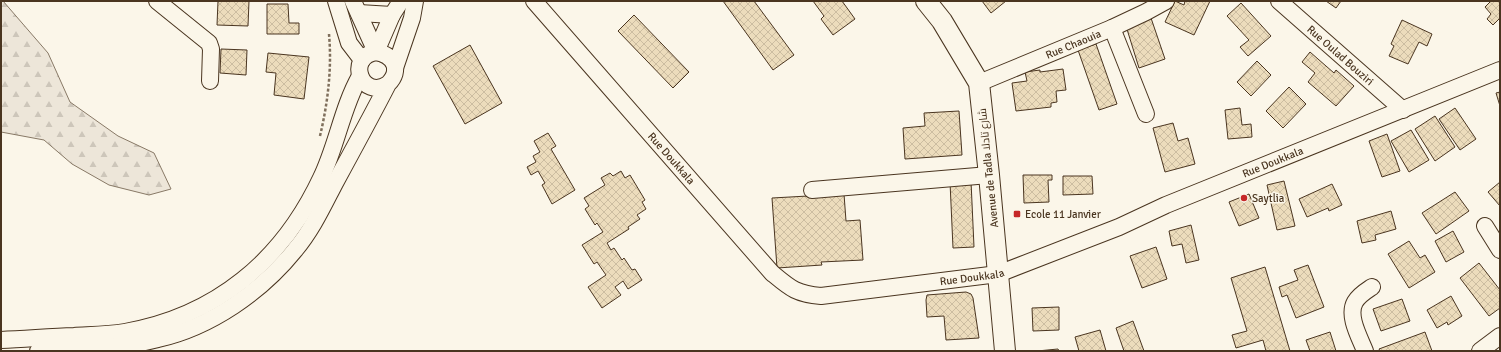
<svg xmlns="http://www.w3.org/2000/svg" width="1501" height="352" font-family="Signika,Cairo,sans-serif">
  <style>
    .forest { fill: url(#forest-firs); stroke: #887966 }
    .building { fill: url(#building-cross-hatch); stroke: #4a3520 }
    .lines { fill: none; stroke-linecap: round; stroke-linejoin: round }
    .minor-casing { stroke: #4a3520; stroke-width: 18 }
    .major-casing { stroke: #4a3520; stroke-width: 22 }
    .path { stroke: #7f6f5c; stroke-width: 2.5; stroke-dasharray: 3 2; stroke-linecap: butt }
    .minor { stroke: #fbf6e9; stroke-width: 16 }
    .major { stroke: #fbf6e9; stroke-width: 20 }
    .poi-dot { fill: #c62828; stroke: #fbf6e9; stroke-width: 1.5 }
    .labels { text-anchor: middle; stroke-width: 3; stroke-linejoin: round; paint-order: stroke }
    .street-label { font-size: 11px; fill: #4a3520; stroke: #fbf6e9 }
    .poi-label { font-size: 11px; fill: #4a3520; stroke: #fbf6e9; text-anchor: start }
  </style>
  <defs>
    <pattern id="forest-firs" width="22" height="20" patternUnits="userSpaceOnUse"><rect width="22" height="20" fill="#ede6d9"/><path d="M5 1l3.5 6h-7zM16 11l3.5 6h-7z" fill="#cdc6ba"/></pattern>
    <pattern id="building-cross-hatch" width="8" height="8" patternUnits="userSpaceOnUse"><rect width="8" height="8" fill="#ecdcbc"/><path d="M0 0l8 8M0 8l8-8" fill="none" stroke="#ccbda1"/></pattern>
  </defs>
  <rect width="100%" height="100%" fill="#fbf6e9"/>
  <!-- forest -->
  <path class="forest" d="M1,1H3L48,53L70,102L118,136L154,153L171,189L149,195L109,185L72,164L44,140L1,132Z"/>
  <!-- building -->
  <path class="building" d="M218,1H249L248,26L217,25Z
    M723,1H754L794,55L773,70Z
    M813,1H842L855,19L833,35L821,19L824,16Z
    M982,1H1006L991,13Z
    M1175,1L1184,5L1185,1H1210L1194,35L1165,22Z
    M1326,1H1341L1336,8Z
    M1491,1H1500V20L1499,19L1493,25L1487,19L1491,14L1485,7Z
    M1241,3L1271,36L1248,56L1240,47L1249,40L1227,16Z
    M267,4H288L289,23H299V34H267Z
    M634,15L689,72L673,88L618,31Z
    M1151,18L1165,59L1139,68L1126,26Z
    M1402,20L1432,34L1427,46L1419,42L1408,64L1389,56L1394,46L1391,44Z
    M1096,44L1117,104L1099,110L1078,50Z
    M470,45L502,103L465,124L433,66Z
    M221,49L247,50L246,75L220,73Z
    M1310,52L1334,73L1336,70L1354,86L1336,106L1308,82L1315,73L1302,62Z
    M268,53L309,57L304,99L274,95L276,73L266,72Z
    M1257,61L1271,75L1251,96L1237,82Z
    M1063,69L1066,90L1056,91L1057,102L1051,103V107L1016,111L1012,83L1027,81L1025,72L1040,70V72Z
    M1289,87L1306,104L1283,128L1266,111Z
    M1500,92V106L1496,93Z
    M1240,108L1242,125L1251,124L1252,137L1228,139L1225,110Z
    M1455,108L1476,139L1460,150L1439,119Z
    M959,111L962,155L905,159L903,128L925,126L924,113Z
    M1435,116L1455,147L1435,161L1415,129Z
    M1173,123L1178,141L1188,138L1195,164L1165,172L1153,128Z
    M1411,130L1429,160L1409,172L1391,141Z
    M548,133L556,146L551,149L575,190L552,204L542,185L545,183L538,171L531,175L527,167L536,162L533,156L540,152L534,141Z
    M1387,134L1400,171L1382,177L1369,141Z
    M621,171L625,178L630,175L645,200L642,202L646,209L637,215L640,219L628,227L629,229L607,243L611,250L614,248L622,260L624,258L632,270L635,269L642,280L628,289L623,281L615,287L621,295L602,308L588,287L606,275L597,262L594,264L582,245L603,232L597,223L595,225L585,209L589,206L584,198L605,185L601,178L610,173L613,176Z
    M1023,175H1052V180H1048L1049,202L1024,203Z
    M1063,176H1092L1093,194L1063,195Z
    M971,181L974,247L953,248L950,182Z
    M1284,181L1295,226L1277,230L1267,185Z
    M1500,182V206L1488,192Z
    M1332,184L1342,205L1329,211L1328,208L1307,217L1299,199Z
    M1455,192L1469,211L1436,234L1422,213Z
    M844,194L846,221L860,220L863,260L821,262L822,265L777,268L772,198Z
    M1249,194L1259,218L1239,226L1229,202Z
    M1391,211L1396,229L1375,235L1376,240L1362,243L1357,221Z
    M1191,225L1199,260L1186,263L1182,244L1172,246L1169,231Z
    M1453,231L1464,252L1446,262L1435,241Z
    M1409,241L1420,258L1425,255L1435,272L1409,288L1388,254Z
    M1156,247L1167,279L1142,288L1130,256Z
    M1479,263L1500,290V308L1489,316L1460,278Z
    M1308,265L1324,307L1296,318L1287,295L1282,297L1279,287L1298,280L1294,270Z
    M1265,267L1290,351H1266L1263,340L1236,348L1232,335L1247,331L1231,278Z
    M966,292L971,294L973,298L979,338L946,340L944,316L927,317L926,300L927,295Z
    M1451,296L1462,316L1448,325L1447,322L1437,328L1427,310Z
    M1402,299L1410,321L1381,331L1373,309Z
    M1059,307V330L1033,331L1032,308Z
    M1133,321L1144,351H1124L1116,328Z
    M1100,330L1106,351H1079L1075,337Z
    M1330,332L1336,351H1310L1306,340Z
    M1425,332L1432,351H1380L1379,349Z
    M1058,349L1059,351H1037Z"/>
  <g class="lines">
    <defs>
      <g id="minor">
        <path d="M157,1L209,43L211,49L210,81"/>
        <path d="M336,1L349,43L362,60"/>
        <path d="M353,1L376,52"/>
        <path id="s1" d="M534,1L772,273C790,288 796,294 821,296L998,274L1119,227L1166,205L1500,70"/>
        <path id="s2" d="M1279,1L1403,110"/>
        <path d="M359,13L392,15"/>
        <path d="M1112,28L1146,114"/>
        <path d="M376,52L392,15L401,1"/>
        <path d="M395,68L412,18L415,1"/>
        <path id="s3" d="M979,83L1112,28L1146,12L1166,1"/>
        <path d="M812,190L989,175"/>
        <path d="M1485,226L1500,250"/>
        <path d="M1,340C25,339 49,337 74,336C90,335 108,335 125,332C216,316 282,261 321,178C337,145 342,108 360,76"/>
        <path d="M38,351C78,349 119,349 158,339C211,327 261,292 295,250C312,230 323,206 335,183C353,150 371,117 388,84C402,70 394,55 376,52C345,57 362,101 388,84"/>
        <path d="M1365,351C1360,338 1347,316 1355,302C1359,295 1366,291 1372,287"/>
        <path d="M1480,351L1500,336"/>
      </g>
      <path id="major" d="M926,1L942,21L979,83L989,175L1005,351"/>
    </defs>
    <!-- minor casing -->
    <use href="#minor" class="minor-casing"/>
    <!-- major casing -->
    <use href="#major" class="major-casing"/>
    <!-- path -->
    <path class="path" d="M320,136C328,102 332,68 329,34"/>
    <!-- minor -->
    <use href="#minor" class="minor"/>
    <!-- major -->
    <use href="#major" class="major"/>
  </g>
  <!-- markers -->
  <g class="poi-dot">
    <circle cx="1244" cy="198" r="4"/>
    <rect x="1013" y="210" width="8" height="8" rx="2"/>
  </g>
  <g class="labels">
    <!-- street labels -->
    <g class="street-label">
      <text dy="4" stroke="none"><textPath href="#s3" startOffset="102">Rue Chaouia</textPath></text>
      <text dy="4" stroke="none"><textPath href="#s2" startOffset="82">Rue Oulad Bouziri</textPath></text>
      <text dy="4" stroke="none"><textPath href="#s1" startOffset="209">Rue Doukkala</textPath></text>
      <text dy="4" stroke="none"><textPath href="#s1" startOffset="892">Rue Doukkala</textPath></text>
      <text transform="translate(988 168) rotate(-96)" y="4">Avenue de Tadla شارع تادلا</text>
      <text dy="4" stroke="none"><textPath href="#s1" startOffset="569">Rue Doukkala</textPath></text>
    </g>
    <!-- poi labels -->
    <g class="poi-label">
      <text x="1252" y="202">Saytlia</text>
      <text x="1025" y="218">Ecole 11 Janvier</text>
    </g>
  </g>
  <!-- border -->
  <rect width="1501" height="352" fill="none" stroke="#4a3520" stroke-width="4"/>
</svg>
